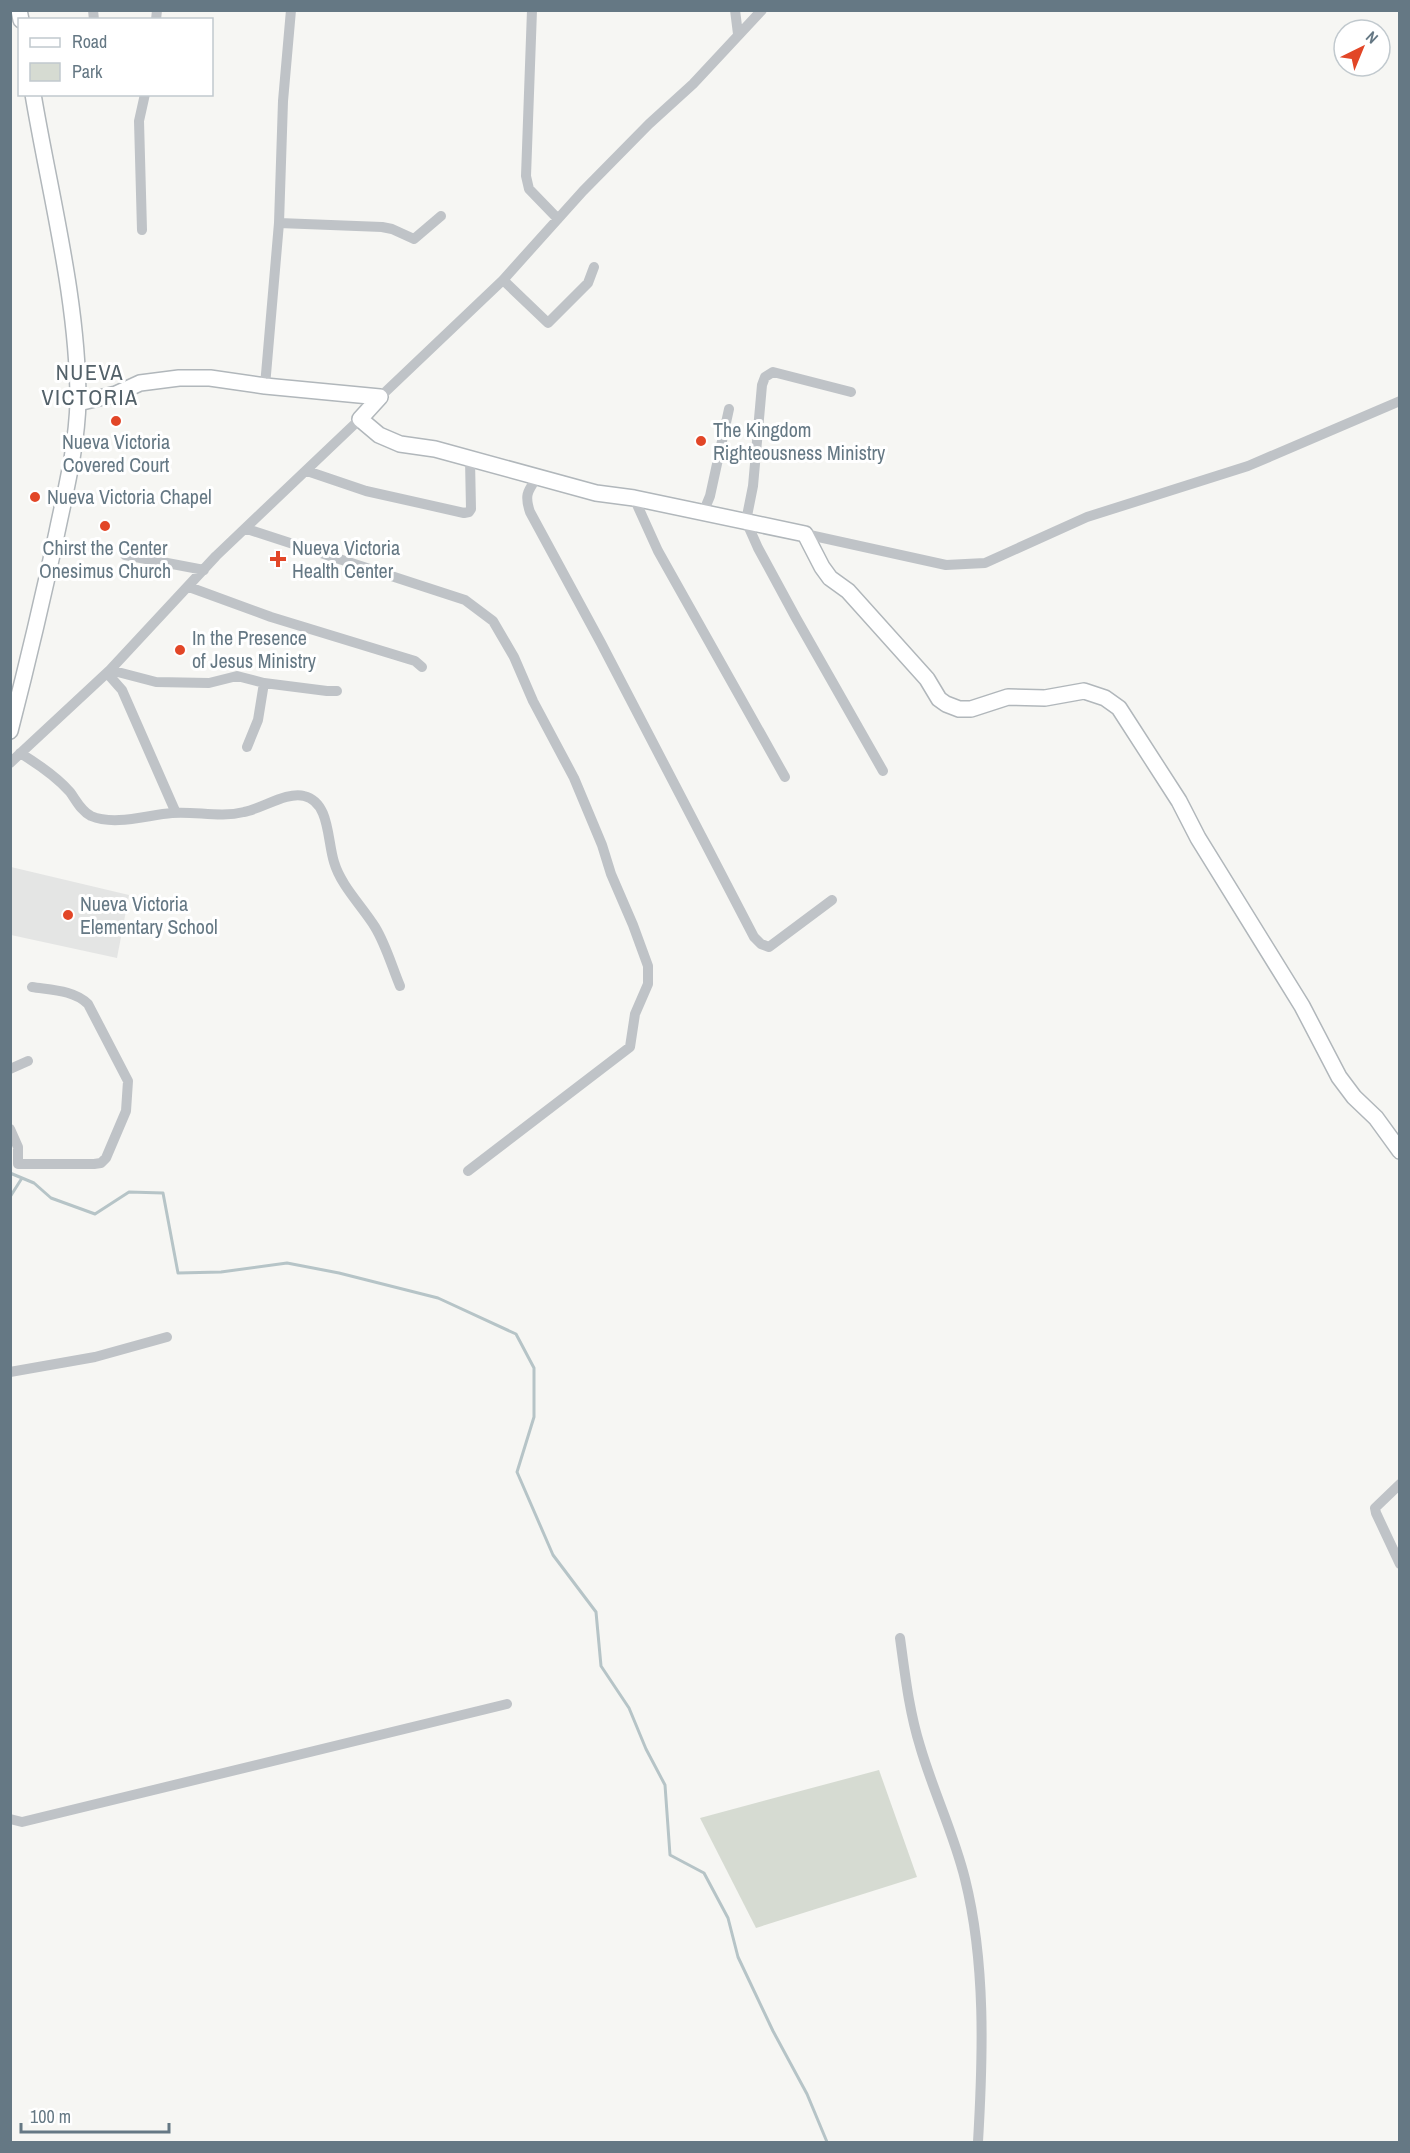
<svg xmlns="http://www.w3.org/2000/svg" width="1410" height="2153" font-family="'Archivo Narrow',sans-serif">
  <style>
    .built { fill: #e4e5e4 }
    .green { fill: #d6dbd2 }
    .lines { fill: none; stroke-linecap: round; stroke-linejoin: round }
    .stream { stroke: #b6c4c7; stroke-width: 3 }
    .secondary-casing { stroke: #b1b7bb; stroke-width: 18 }
    .street { stroke: #bfc3c7; stroke-width: 10 }
    .secondary { stroke: #fff; stroke-width: 15 }
    .poi-dot { fill: #e24627; stroke: #fff; stroke-width: 2 }
    .labels { text-anchor: middle; stroke-width: 6; stroke-linejoin: round; paint-order: stroke }
    .poi-label { font-size: 20px; fill: #657884; stroke: #fff; text-anchor: start }
    .quarter-label { font-size: 22px; letter-spacing: 1.5px; fill: #536169; stroke: #fff }
  </style>
  <rect width="100%" height="100%" fill="#f6f6f3"/>
  <!-- built -->
  <path class="built" d="M11,867L129,895L117,958L11,935Z"/>
  <!-- green -->
  <path class="green" d="M879,1770L917,1877L756,1928L700,1818Z"/>
  <g class="lines">
    <!-- stream -->
    <path class="stream" d="M10,1173L34,1183L51,1198L95,1214L129,1192L163,1193L178,1273L221,1272L287,1263L339,1273L438,1298L516,1334L534,1368V1417L517,1472L553,1555L596,1612L601,1666L629,1708L646,1749L665,1785L670,1855L704,1873L728,1918L738,1957L773,2031L807,2094L827,2142
      M10,1197L22,1178"/>
    <defs>
      <path id="secondary" d="M19,10L21,20
        M380,397L360,419L379,435L400,444L435,449L596,493L634,498L805,534L822,567L830,578L848,591L927,679L939,699L946,704L959,709H971L1008,697L1045,698L1084,691L1105,698L1119,708L1179,801L1198,838L1302,1006L1339,1077L1354,1097L1376,1118L1400,1151
        M78,403L116,394L140,383L179,378H210L265,386L380,397
        M10,731C27,665 43,598 57,532C66,489 77,445 78,401C78,299 50,195 33,94"/>
    </defs>
    <!-- secondary casing -->
    <use href="#secondary" class="secondary-casing"/>
    <!-- street -->
    <path class="street" d="M93,10L94,20
      M532,10L526,176L529,189L558,219
      M735,10L738,34
      M156,20L157,10
      M279,223L382,227L392,229L414,239L441,216
      M142,230L139,121L145,94
      M503,280L548,323L588,283L594,267
      M265,386L279,223L283,101L291,10
      M851,392L773,372L765,377L762,385L753,486L746,521L758,548L796,618L883,771
      M380,397L503,280L583,191L649,124L693,84L762,10
      M307,471L366,491L464,513L469,512L471,509L470,460
      M538,476C528,491 524,494 530,512L601,643L754,937L761,944L769,947L832,900
      M634,498L658,551L785,777
      M703,513L710,496L729,409
      M247,529L465,600L493,621L514,657L533,701L574,778L602,845L611,874L633,925L648,966V984L635,1014L630,1047L468,1171
      M805,534L946,565L985,563L1087,517L1248,466L1400,401
      M125,555L204,570
      M189,587L271,617L415,661L422,667
      M110,670L156,682L209,683L237,676L264,683
      M107,673L122,690L176,813
      M247,747L258,720L264,683L327,691H337
      M20,753C38,764 56,776 70,792C76,800 81,811 91,816C115,826 147,815 172,813C196,811 220,818 244,812C261,809 288,791 304,796C330,802 327,840 334,862C341,886 362,906 375,927C386,945 392,967 400,986
      M10,763L110,670L216,556L360,419
      M10,1069L28,1061
      M10,1129L18,1147V1164H94L101,1163L106,1158L126,1111L128,1081L88,1004C74,990 51,990 32,987
      M10,1372L95,1357L167,1337
      M1400,1484L1375,1508L1376,1513L1400,1564
      M900,1638C905,1674 909,1711 920,1746C933,1791 954,1834 965,1879C986,1963 983,2057 978,2142
      M10,1819L22,1822L507,1704"/>
    <!-- secondary -->
    <use href="#secondary" class="secondary"/>
  </g>
  <!-- markers -->
  <g class="poi-dot">
    <circle cx="116" cy="421" r="6"/>
    <circle cx="701" cy="441" r="6"/>
    <circle cx="35" cy="497" r="6"/>
    <circle cx="105" cy="526" r="6"/>
    <path d="M275 550h6v6h6v6h-6v6h-6v-6h-6v-6h6z"/>
    <circle cx="180" cy="650" r="6"/>
    <circle cx="68" cy="915" r="6"/>
  </g>
  <g class="labels">
    <!-- poi labels -->
    <g class="poi-label">
      <text x="713" y="437">The Kingdom<tspan x="713" dy="23">Righteousness Ministry</tspan></text>
      <text x="116" y="449" text-anchor="middle">Nueva Victoria<tspan x="116" dy="23">Covered Court</tspan></text>
      <text x="47" y="504">Nueva Victoria Chapel</text>
      <text x="105" y="555" text-anchor="middle">Chirst the Center<tspan x="105" dy="23">Onesimus Church</tspan></text>
      <text x="292" y="555">Nueva Victoria<tspan x="292" dy="23">Health Center</tspan></text>
      <text x="192" y="645">In the Presence<tspan x="192" dy="23">of Jesus Ministry</tspan></text>
      <text x="80" y="911">Nueva Victoria<tspan x="80" dy="23">Elementary School</tspan></text>
    </g>
    <!-- quarter labels -->
    <g class="quarter-label">
      <text x="90" y="380">NUEVA<tspan x="90" dy="25">VICTORIA</tspan></text>
    </g>
  </g>
  <!-- border -->
  <rect width="1410" height="2153" fill="none" stroke="#657884" stroke-width="24"/>
  <!-- legend -->
  <rect x="18" y="18" width="195" height="78" fill="#ffffff" stroke="#c1c9ce" stroke-width="1.5"/>
  <rect x="30" y="38" width="30" height="9" fill="#ffffff" stroke="#c1c9ce" stroke-width="1.5"/>
  <text x="72" y="48" font-size="18" fill="#657884">Road</text>
  <rect x="30" y="63" width="30" height="18" fill="#d6dbd2" stroke="#c1c9ce" stroke-width="1.5"/>
  <text x="72" y="78" font-size="18" fill="#657884">Park</text>
  <!-- north arrow -->
  <g transform="translate(1362 48) rotate(43)"><circle r="28" fill="#ffffff" stroke="#c1c9ce" stroke-width="1.5"/>
  <path d="M0-4.5L10 22L0 15L-10 22Z" fill="#e24627"/>
  <text y="-9" font-size="16" font-weight="bold" text-anchor="middle" fill="#657884">N</text>
  </g>
  <!-- scale -->
  <path d="M21 2123v9h148v-9" fill="none" stroke="#657884" stroke-width="3"/>
  <text x="30" y="2123" font-size="18" fill="#657884" stroke="#ffffff" stroke-width="4.5" paint-order="stroke">100 m</text>
</svg>
